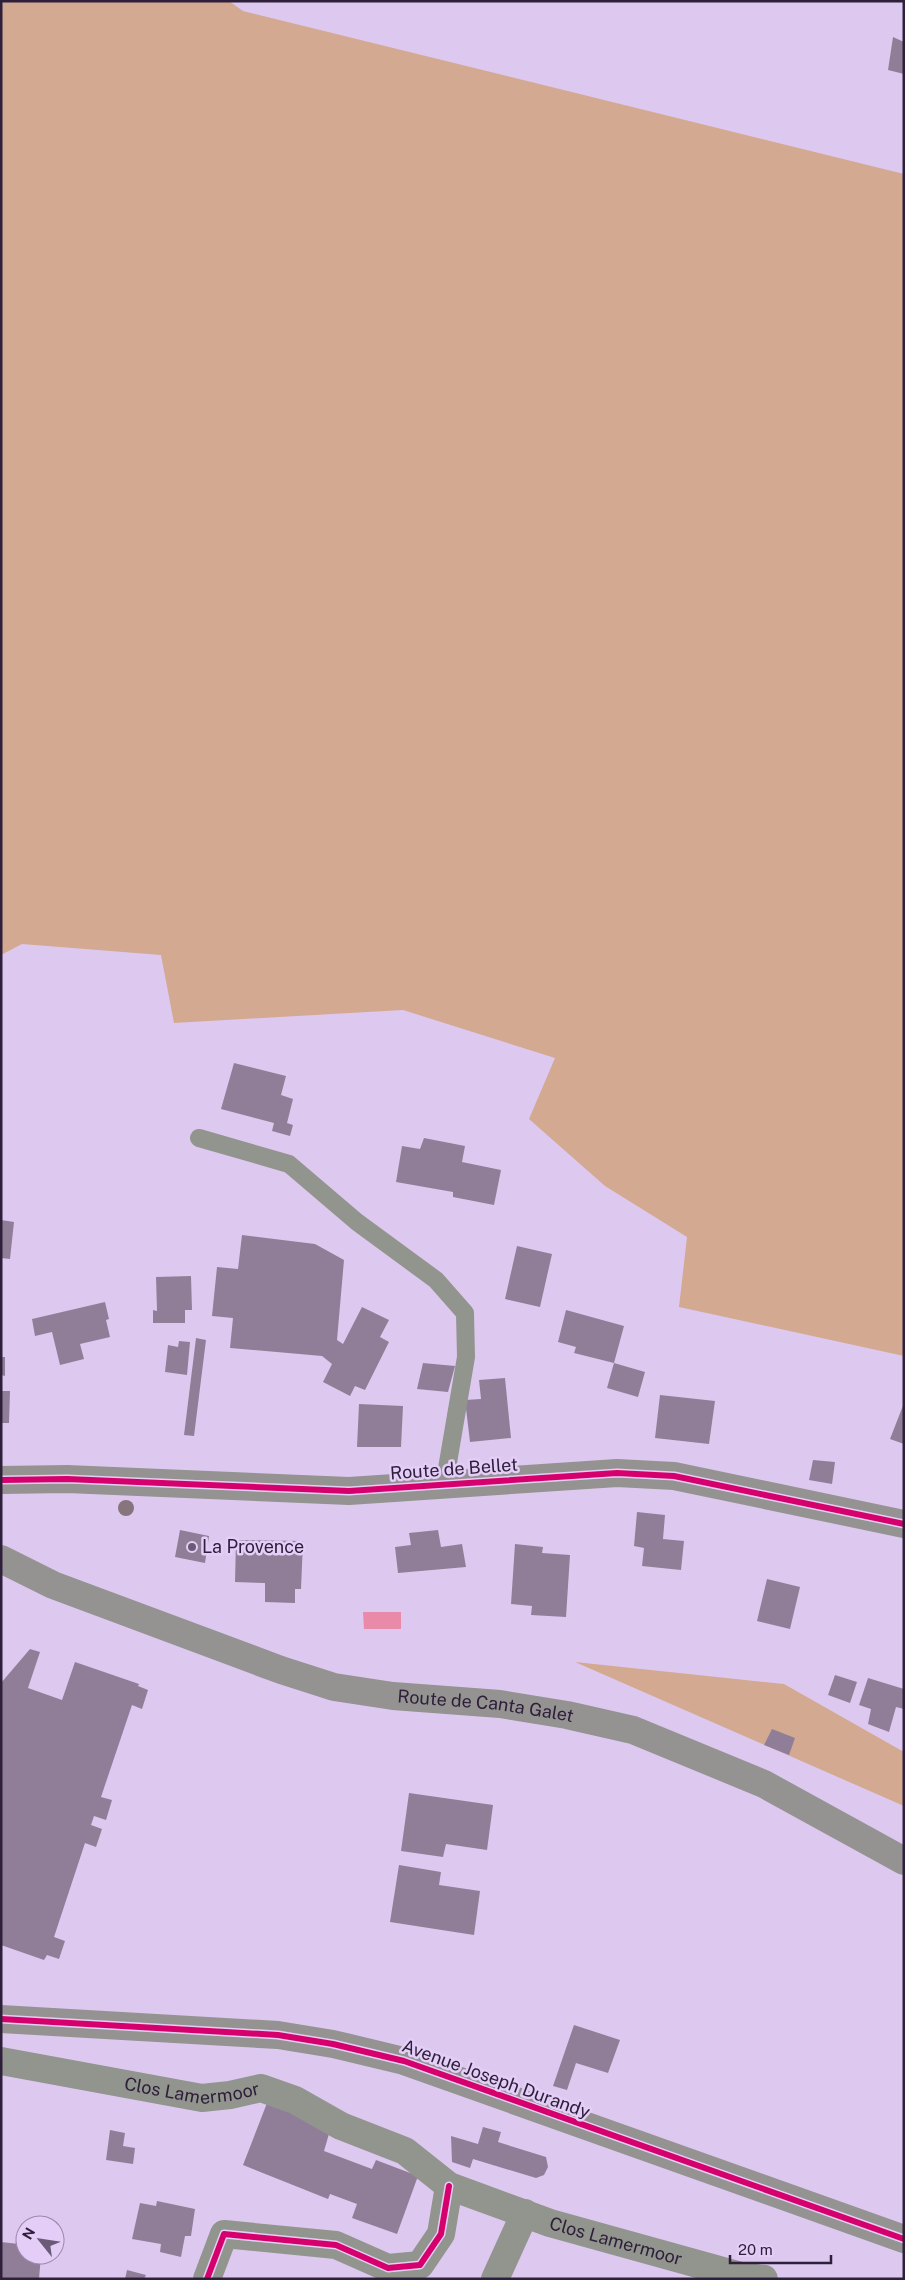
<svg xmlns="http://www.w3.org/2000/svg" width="905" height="2280" font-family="'Public Sans',sans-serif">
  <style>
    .green { fill: #d3a991 }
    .water { fill: #e98aa8 }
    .building { fill: #907e98 }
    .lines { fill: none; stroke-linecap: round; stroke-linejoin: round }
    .lane { stroke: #92948e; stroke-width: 18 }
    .street { stroke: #92948e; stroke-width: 28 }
    .secondary { stroke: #949392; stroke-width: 28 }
    .cycleway-casing { stroke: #e4cef7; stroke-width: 9 }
    .cycleway { stroke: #d6006c; stroke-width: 6 }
    .tree { fill: #87747c }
    .poi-dot { fill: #6b5b79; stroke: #e4cef7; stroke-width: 2 }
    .labels { text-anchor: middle; stroke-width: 5; stroke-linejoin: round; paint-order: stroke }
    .street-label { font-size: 18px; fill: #2e203a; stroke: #e4cef7 }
    .poi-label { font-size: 18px; fill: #2e203a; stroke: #e4cef7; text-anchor: start }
  </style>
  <rect width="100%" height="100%" fill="#ddc9ef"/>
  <!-- green -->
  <path class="green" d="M1,1H229L243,11L904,174V1356L679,1307L687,1237L605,1186L529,1119L555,1058L403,1010L174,1023L161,955L22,944L1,955Z
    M575,1662L784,1684L904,1752V1806Z"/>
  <!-- water -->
  <path class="water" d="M363,1612H401V1629H364Z"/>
  <!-- building -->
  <path class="building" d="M893,37L904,42V74L888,70Z
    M234,1063L286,1076L281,1095L293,1099L287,1123L293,1125L290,1136L272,1131L274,1123L221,1109Z
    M424,1138L465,1146L462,1162L501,1170L494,1205L453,1197V1192L396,1182L402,1146L420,1149Z
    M1,1220L14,1222L10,1259L1,1258Z
    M242,1235L315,1244L344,1260L337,1340L343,1344L362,1307L389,1320L380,1337L389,1342L365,1390L355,1386L350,1396L323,1382L332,1364L322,1356L230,1348L233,1318L212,1316L217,1267L238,1269Z
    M517,1246L552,1254L540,1307L505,1299Z
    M191,1276L192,1310H185V1323H153V1310L157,1311L156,1277Z
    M105,1302L109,1319L106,1320L110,1337L80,1344L84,1359L60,1365L52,1332L35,1336L32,1319Z
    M566,1310L624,1326L614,1363L645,1372L638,1397L607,1388L614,1363L574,1353L576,1347L558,1342Z
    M196,1338L206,1340L194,1436L184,1435Z
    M179,1341L190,1342L187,1375L165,1372L168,1345L178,1347Z
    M1,1357H5V1376L1,1375Z
    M423,1363L455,1366L448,1392L417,1389Z
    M505,1378L511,1438L470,1442L465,1400L481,1399L479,1380Z
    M1,1391H10L9,1423H1Z
    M660,1395L715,1401L709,1444L655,1438Z
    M904,1403V1444L890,1439Z
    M359,1404L403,1406L401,1447H357Z
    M813,1460L835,1462L832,1484L809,1480Z
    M637,1512L665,1515L663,1539L684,1541L681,1570L642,1566L644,1548L634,1546Z
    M180,1530L209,1536L205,1563L175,1557Z
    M438,1530L441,1547L462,1544L466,1567L398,1573L395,1547L411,1545L409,1533Z
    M236,1540L303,1541L301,1589H295V1603L265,1602V1583L235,1582Z
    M515,1544L543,1547L542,1553L570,1555L566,1617L531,1615L532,1606L511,1604Z
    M767,1579L800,1587L790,1629L757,1621Z
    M30,1649L40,1652L28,1688L62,1700L75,1662L139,1684L138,1686L148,1690L142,1709L132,1705L101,1797L112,1800L106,1820L94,1816L91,1825L102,1829L96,1847L85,1843L54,1937L65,1941L59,1959L47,1955L44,1960L1,1945V1683Z
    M835,1675L857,1682L850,1703L828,1695Z
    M868,1678L904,1689V1709L896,1707L889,1732L868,1724L871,1709L859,1705Z
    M772,1729L795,1738L789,1755L764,1745Z
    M409,1793L493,1805L487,1850L446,1844L443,1857L401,1851Z
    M399,1865L441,1872L439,1885L480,1891L474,1935L390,1922Z
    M574,2025L620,2040L608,2073L576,2063L567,2090L553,2086Z
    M267,2103L331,2127L324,2151L372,2169L376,2160L418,2176L397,2234L352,2218L357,2204L330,2194L328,2199L243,2165Z
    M483,2127L501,2132L498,2142L546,2157L548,2167L544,2175L536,2178L473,2159L470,2168L452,2162L451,2136L478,2144Z
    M110,2130L125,2133L123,2146L135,2148L133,2164L106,2160Z
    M157,2201L195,2209L191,2236H185L181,2257L160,2252L161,2244L132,2239L140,2203L156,2206Z
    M19,2237L25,2238V2255H41L39,2279H1V2242L19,2244Z
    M127,2270L146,2275L144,2279H125Z"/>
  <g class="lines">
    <!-- lane -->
    <path class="lane" d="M199,1138L289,1164L357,1222L436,1280L465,1313L466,1357L444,1486"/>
    <!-- street -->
    <g class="street">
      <path id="s1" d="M1,2061L202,2098L230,2095L261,2088L295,2100L341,2126L405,2151L449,2186L550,2223L741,2276L764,2279"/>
      <path d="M207,2279L224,2234L336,2245L388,2268L420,2265L441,2234L449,2186"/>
      <path d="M495,2279L525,2213"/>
    </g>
    <!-- secondary -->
    <g class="secondary">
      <path d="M1,1480L67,1479L349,1491L617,1473L674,1476L904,1524"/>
      <path id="s2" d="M1,1559L53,1585L281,1670L334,1687L393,1696L500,1704L567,1715L633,1730L764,1784L904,1861"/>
      <path d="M1,2019L278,2035L333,2044L404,2061L904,2239"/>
    </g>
    <defs>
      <path id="cycleway" d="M1,1480L67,1479L349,1491L617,1473L674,1476L904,1524
        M1,2019L278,2035L333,2044L404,2061L904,2239
        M207,2279L224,2234L336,2245L388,2268L420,2265L441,2234L449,2186"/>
    </defs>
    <!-- cycleway casing -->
    <use href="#cycleway" class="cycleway-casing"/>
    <!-- cycleway -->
    <use href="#cycleway" class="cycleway"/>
  </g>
  <!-- trees -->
  <circle class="tree" cx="126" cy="1508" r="8"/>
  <!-- markers -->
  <circle class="poi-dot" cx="192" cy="1547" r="5"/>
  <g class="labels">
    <!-- street labels -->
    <g class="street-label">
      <text transform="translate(454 1469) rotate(-4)" y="6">Route de Bellet</text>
      <text dy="6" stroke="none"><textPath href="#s2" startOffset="510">Route de Canta Galet</textPath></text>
      <text transform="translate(496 2079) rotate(20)" y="6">Avenue Joseph Durandy</text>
      <text dy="6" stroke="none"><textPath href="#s1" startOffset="194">Clos Lamermoor</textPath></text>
      <text dy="6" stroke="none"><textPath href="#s1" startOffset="654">Clos Lamermoor</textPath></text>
    </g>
    <!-- poi labels -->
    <g class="poi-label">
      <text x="202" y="1553">La Provence</text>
    </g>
  </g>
  <!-- border -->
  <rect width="905" height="2280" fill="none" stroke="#2e203a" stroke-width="5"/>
  <!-- north arrow -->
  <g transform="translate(40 2240) rotate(300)"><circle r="24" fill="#e4cef7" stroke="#9b88ab"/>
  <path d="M0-4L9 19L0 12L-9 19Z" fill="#6b5b79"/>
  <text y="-8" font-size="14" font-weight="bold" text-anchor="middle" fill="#2e203a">N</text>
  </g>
  <!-- scale -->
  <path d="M730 2255v8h101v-8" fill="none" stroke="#2e203a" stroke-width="2.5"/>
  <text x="738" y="2255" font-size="15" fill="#2e203a" stroke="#e4cef7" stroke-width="4" paint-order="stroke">20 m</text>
</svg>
